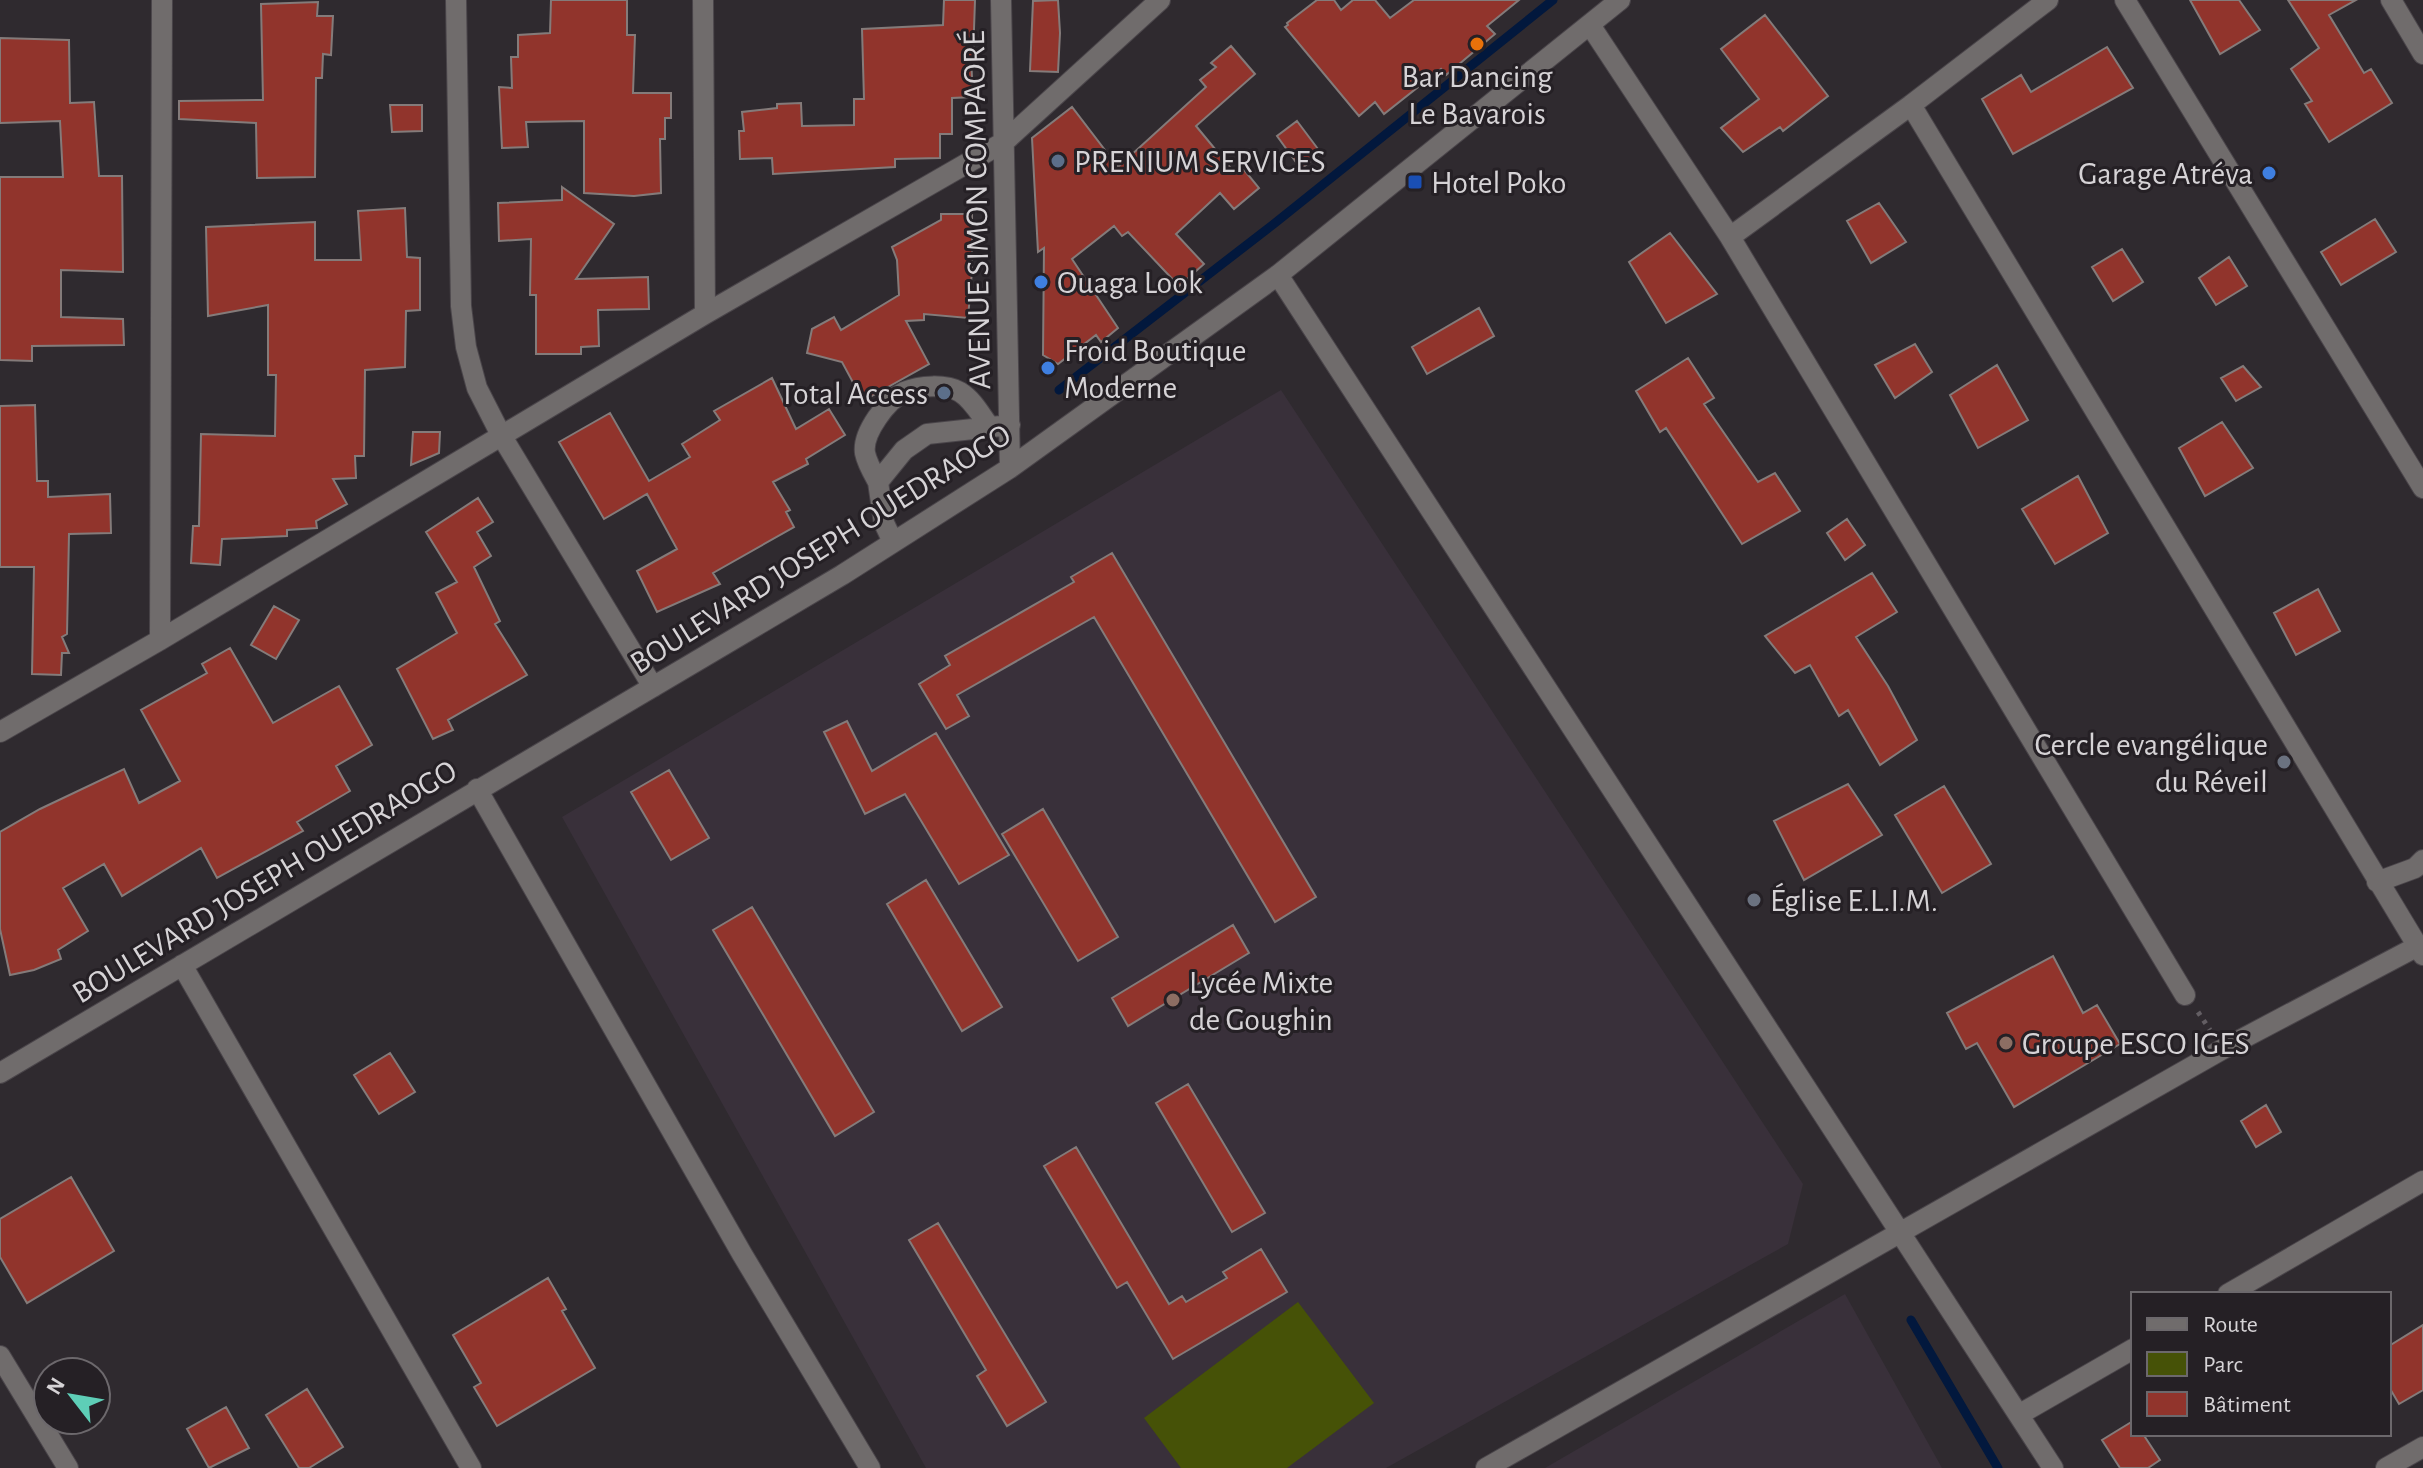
<svg xmlns="http://www.w3.org/2000/svg" width="2423" height="1468" font-family="'Alegreya Sans',sans-serif">
  <style>
    .built { fill: #39303a }
    .green { fill: #465207 }
    .lines { fill: none; stroke-linecap: round; stroke-linejoin: round }
    .stream { stroke: #02183d; stroke-width: 9 }
    .building { fill: #91342c; stroke: #847b7a; stroke-width: 2 }
    .minor-casing { stroke: #4a454a; stroke-width: 22 }
    .path { stroke: #635e63; stroke-width: 5; stroke-dasharray: 4 6; stroke-linecap: butt }
    .minor { stroke: #706c6c; stroke-width: 20 }
    .food-dot { fill: #e8710a; stroke: #252025; stroke-width: 3 }
    .service-dot { fill: #5c6f8a; stroke: #252025; stroke-width: 3 }
    .shop-dot { fill: #3f7fe0; stroke: #252025; stroke-width: 3 }
    .transit-dot { fill: #1a4fb4; stroke: #252025; stroke-width: 3 }
    .worship-dot { fill: #6b7280; stroke: #252025; stroke-width: 3 }
    .education-dot { fill: #8d6e63; stroke: #252025; stroke-width: 3 }
    .labels { text-anchor: middle; stroke-width: 6; stroke-linejoin: round; paint-order: stroke }
    .poi-label { font-size: 32px; fill: #d6d3d6; stroke: #252025; text-anchor: start }
    .street-label { font-size: 32px; fill: #d6d3d6; stroke: #252025 }
  </style>
  <rect width="100%" height="100%" fill="#2f2a2f"/>
  <!-- built -->
  <path class="built" d="M1281,390L1803,1184L1788,1244L1386,1468H926L562,817Z
    M1845,1294L1942,1468H1545Z"/>
  <!-- green -->
  <path class="green" d="M1298,1302L1374,1403L1287,1468H1181L1144,1418Z"/>
  <g class="lines">
    <!-- stream -->
    <path class="stream" d="M1059,390L1275,223L1553,0
      M1911,1320L1998,1468"/>
  </g>
  <!-- building -->
  <path class="building" d="M551,0H627V35H635L633,93H671V118H665V139H660L661,193L634,196L584,193V121L526,122L528,147L502,148L499,87L512,88L511,57H518V35L550,33Z
    M944,0H975L973,58H971L973,97L952,98V134H940V158L895,159V167L773,174L772,158L740,159L739,131H744L742,112L777,108V104L801,103L802,126L854,125V99H864L862,29L943,25Z
    M1058,0L1060,33L1058,72L1030,71L1033,1Z
    M1317,0H1334L1341,10L1353,0H1375L1390,18L1414,0H1519L1487,26L1495,34L1446,75L1441,69L1384,114L1375,102L1359,116L1285,27L1288,25L1287,23Z
    M2190,0H2239L2260,30L2220,54Z
    M2288,0H2356L2329,15L2364,73L2371,69L2392,103L2329,142L2305,104L2312,101L2291,69L2319,48Z
    M318,2L317,16H333L331,55L323,54L322,78H316L315,177L257,178L256,123L179,119V101L263,100L261,4Z
    M1765,15L1828,96L1783,131L1780,127L1743,152L1721,128L1759,99L1721,49Z
    M0,38L69,40L70,103L94,102L99,176H122L123,272L61,270V317L123,319L124,345L32,346V361L0,360V177H63L60,121L0,123Z
    M1231,46L1255,74L1196,126L1234,172L1241,166L1259,188L1234,209L1220,193L1176,234L1204,264L1179,286L1128,232L1122,236L1114,226L1072,259L1118,328L1101,342L1096,335L1058,364L1043,355L1044,248L1038,252L1032,138L1072,107L1118,167L1206,87L1200,80L1216,67L1211,63Z
    M2107,47L2133,88L2013,154L1982,99L2021,75L2031,92Z
    M390,105H422V131L392,132Z
    M1297,121L1321,153L1301,169L1277,136Z
    M562,187L614,224L576,279L648,277L649,309L598,310L599,346L581,347V354H536V295H530L531,239L499,241L498,203L562,200Z
    M1879,203L1906,242L1871,263L1847,221Z
    M405,208L407,257L420,258V310L406,311L405,367L365,370L364,456H355L356,478L333,479L347,504L316,521L317,528L287,530V536L222,539L220,565L191,563L193,526H199L201,434L275,436L276,375H268V305L208,316L206,227L315,222V260H361L358,211Z
    M941,214H972V271L968,318L924,314V320L906,321L929,364L863,401L842,362L807,353L812,329L834,317L841,330L899,295L897,260L892,247L941,220Z
    M2375,219L2396,252L2341,285L2321,252Z
    M1670,233L1717,294L1666,323L1629,262Z
    M2122,249L2143,282L2113,301L2092,267Z
    M2229,257L2247,286L2216,305L2199,278Z
    M1479,308L1494,336L1427,374L1412,347Z
    M1915,344L1932,372L1895,398L1875,365Z
    M1688,358L1714,398L1704,404L1758,482L1775,473L1800,511L1742,544L1666,428L1660,432L1636,391Z
    M1997,365L2028,420L1978,448L1950,395Z
    M2243,366L2261,387L2236,401L2221,378Z
    M772,378L796,429L829,409L845,435L806,459L808,464L773,482L790,510L786,512L794,527L713,573L720,584L657,612L637,571L677,549L647,494L604,519L559,442L610,413L649,481L690,457L682,444L720,420L714,411Z
    M35,405L37,481H48V497L110,494L111,533L69,534L67,634L62,637L69,653H62L61,675L32,674L34,567H0V406Z
    M2222,422L2253,468L2205,496L2179,448Z
    M413,432H440L439,453L411,465Z
    M2078,476L2108,533L2055,564L2022,509Z
    M478,498L493,522L477,532L491,556L474,567L500,621L495,624L527,675L448,720L453,730L433,739L397,669L457,633L436,593L457,582L426,532Z
    M1847,519L1865,545L1845,560L1827,533Z
    M1112,553L1316,897L1275,922L1094,617L957,695L969,716L946,729L919,684L950,665L945,656L1074,582L1071,577Z
    M1872,573L1897,612L1856,637L1888,686L1917,740L1880,765L1848,710L1839,716L1810,665L1795,673L1765,636Z
    M2318,589L2340,631L2296,655L2274,613Z
    M274,606L299,620L276,659L251,645Z
    M230,648L273,723L339,686L372,745L336,766L350,791L297,822L303,831L217,878L201,848L122,896L104,864L63,888L88,931L58,950L61,959L34,970L10,975L0,929V832L40,809L124,769L139,803L180,781L141,710L207,673L202,664Z
    M847,721L872,771L936,733L1009,855L959,884L905,794L865,814L824,732Z
    M669,770L709,838L671,860L631,792Z
    M1848,784L1882,835L1804,880L1774,821Z
    M1944,786L1991,864L1942,893L1895,815Z
    M1043,809L1118,937L1078,961L1002,834Z
    M926,880L1002,1007L962,1031L887,904Z
    M752,907L874,1112L835,1136L713,930Z
    M1233,925L1249,953L1128,1026L1112,998Z
    M2053,956L2083,1013L2097,1005L2120,1044L2014,1107L1977,1043L1966,1049L1947,1013Z
    M390,1053L415,1092L379,1114L354,1075Z
    M1188,1084L1265,1213L1232,1232L1156,1103Z
    M2266,1105L2281,1132L2256,1147L2241,1121Z
    M1076,1147L1169,1304L1182,1296L1186,1302L1227,1278L1223,1272L1261,1249L1287,1292L1173,1359L1127,1282L1117,1288L1044,1166Z
    M71,1177L114,1251L27,1303L0,1257V1219Z
    M938,1223L1046,1402L1007,1426L977,1376L986,1370L909,1240Z
    M548,1278L566,1309L562,1311L595,1368L497,1426L474,1387L481,1383L453,1335Z
    M2423,1325V1390L2399,1404L2389,1387V1346Z
    M307,1389L343,1447L309,1468H299L266,1415Z
    M226,1407L249,1448L209,1468L187,1429Z
    M2133,1421V1434H2143L2160,1460L2148,1468H2120L2102,1440Z"/>
  <g class="lines">
    <defs>
      <path id="minor" d="M456,0L461,306L466,347L477,388L501,435L653,687
        M703,0L705,314
        M1001,0L1010,468
        M2125,0L2423,488
        M2391,0L2423,54
        M1590,25L1730,237L2185,995
        M1911,105L2423,955
        M1730,237L1911,105L2048,0
        M1278,275L2053,1468
        M878,482C873,473 867,463 865,453C862,433 887,400 904,392C920,385 946,384 960,392C973,400 980,414 989,426
        M893,542L884,523L878,482L904,450L927,434L1010,425
        M160,640L162,0
        M0,732L160,640L705,314L1004,142L1160,0
        M477,789L742,1254L870,1468
        M2377,882L2415,868L2423,860
        M182,965L471,1468
        M0,1073L842,575L1010,468L1278,275L1620,0
        M2228,1294L2423,1181
        M0,1356L68,1468
        M2020,1414L2133,1349
        M1486,1468L2223,1049L2418,946
        M2386,1468L2423,1447"/>
    </defs>
    <!-- minor casing -->
    <use href="#minor" class="minor-casing"/>
    <!-- path -->
    <path class="path" d="M2198,1012L2210,1030"/>
    <!-- minor -->
    <use href="#minor" class="minor"/>
  </g>
  <!-- markers -->
  <circle class="food-dot" cx="1477" cy="44" r="8"/>
  <g class="service-dot">
    <circle cx="1058" cy="161" r="8"/>
    <circle cx="944" cy="393" r="8"/>
  </g>
  <g class="shop-dot">
    <circle cx="2269" cy="173" r="8"/>
    <circle cx="1041" cy="282" r="8"/>
    <circle cx="1048" cy="368" r="8"/>
  </g>
  <rect class="transit-dot" x="1407" y="174" width="16" height="16" rx="4"/>
  <g class="worship-dot">
    <circle cx="2284" cy="762" r="8"/>
    <circle cx="1754" cy="900" r="8"/>
  </g>
  <g class="education-dot">
    <circle cx="1173" cy="1000" r="8"/>
    <circle cx="2006" cy="1043" r="8"/>
  </g>
  <g class="labels">
    <!-- poi labels -->
    <g class="poi-label">
      <text x="1477" y="87" text-anchor="middle">Bar Dancing<tspan x="1477" dy="37">Le Bavarois</tspan></text>
      <text x="1074" y="172">PRENIUM SERVICES</text>
      <text x="2253" y="184" text-anchor="end">Garage Atréva</text>
      <text x="1431" y="193">Hotel Poko</text>
      <text x="1057" y="293">Ouaga Look</text>
      <text x="1064" y="361">Froid Boutique<tspan x="1064" dy="37">Moderne</tspan></text>
      <text x="928" y="404" text-anchor="end">Total Access</text>
      <text x="2268" y="755" text-anchor="end">Cercle evangélique<tspan x="2268" dy="37">du Réveil</tspan></text>
      <text x="1770" y="911">Église E.L.I.M.</text>
      <text x="1189" y="993">Lycée Mixte<tspan x="1189" dy="37">de Goughin</tspan></text>
      <text x="2022" y="1054">Groupe ESCO IGES</text>
    </g>
    <!-- street labels -->
    <g class="street-label">
      <text transform="translate(976 210) rotate(-91)" y="11">AVENUE SIMON COMPAORÉ</text>
      <text transform="translate(820 548) rotate(-32)" y="11">BOULEVARD JOSEPH OUEDRAOGO</text>
      <text transform="translate(264 881) rotate(-31)" y="11">BOULEVARD JOSEPH OUEDRAOGO</text>
    </g>
  </g>
  <!-- legend -->
  <rect x="2131" y="1292" width="260" height="144" fill="#252025" stroke="#6c686c" stroke-width="2"/>
  <rect x="2147" y="1318" width="40" height="12" fill="#706c6c" stroke="#6c686c" stroke-width="2"/>
  <text x="2203" y="1332" font-size="24" fill="#d6d3d6">Route</text>
  <rect x="2147" y="1352" width="40" height="24" fill="#465207" stroke="#6c686c" stroke-width="2"/>
  <text x="2203" y="1372" font-size="24" fill="#d6d3d6">Parc</text>
  <rect x="2147" y="1392" width="40" height="24" fill="#91342c" stroke="#6c686c" stroke-width="2"/>
  <text x="2203" y="1412" font-size="24" fill="#d6d3d6">Bâtiment</text>
  <!-- north arrow -->
  <g transform="translate(72 1396) rotate(301)"><circle r="38" fill="#252025" stroke="#6c686c" stroke-width="2"/>
  <path d="M0-6L14 30L0 20L-14 30Z" fill="#5eceb7"/>
  <text y="-12" font-size="22" font-weight="bold" text-anchor="middle" fill="#d6d3d6">N</text>
  </g>
</svg>
